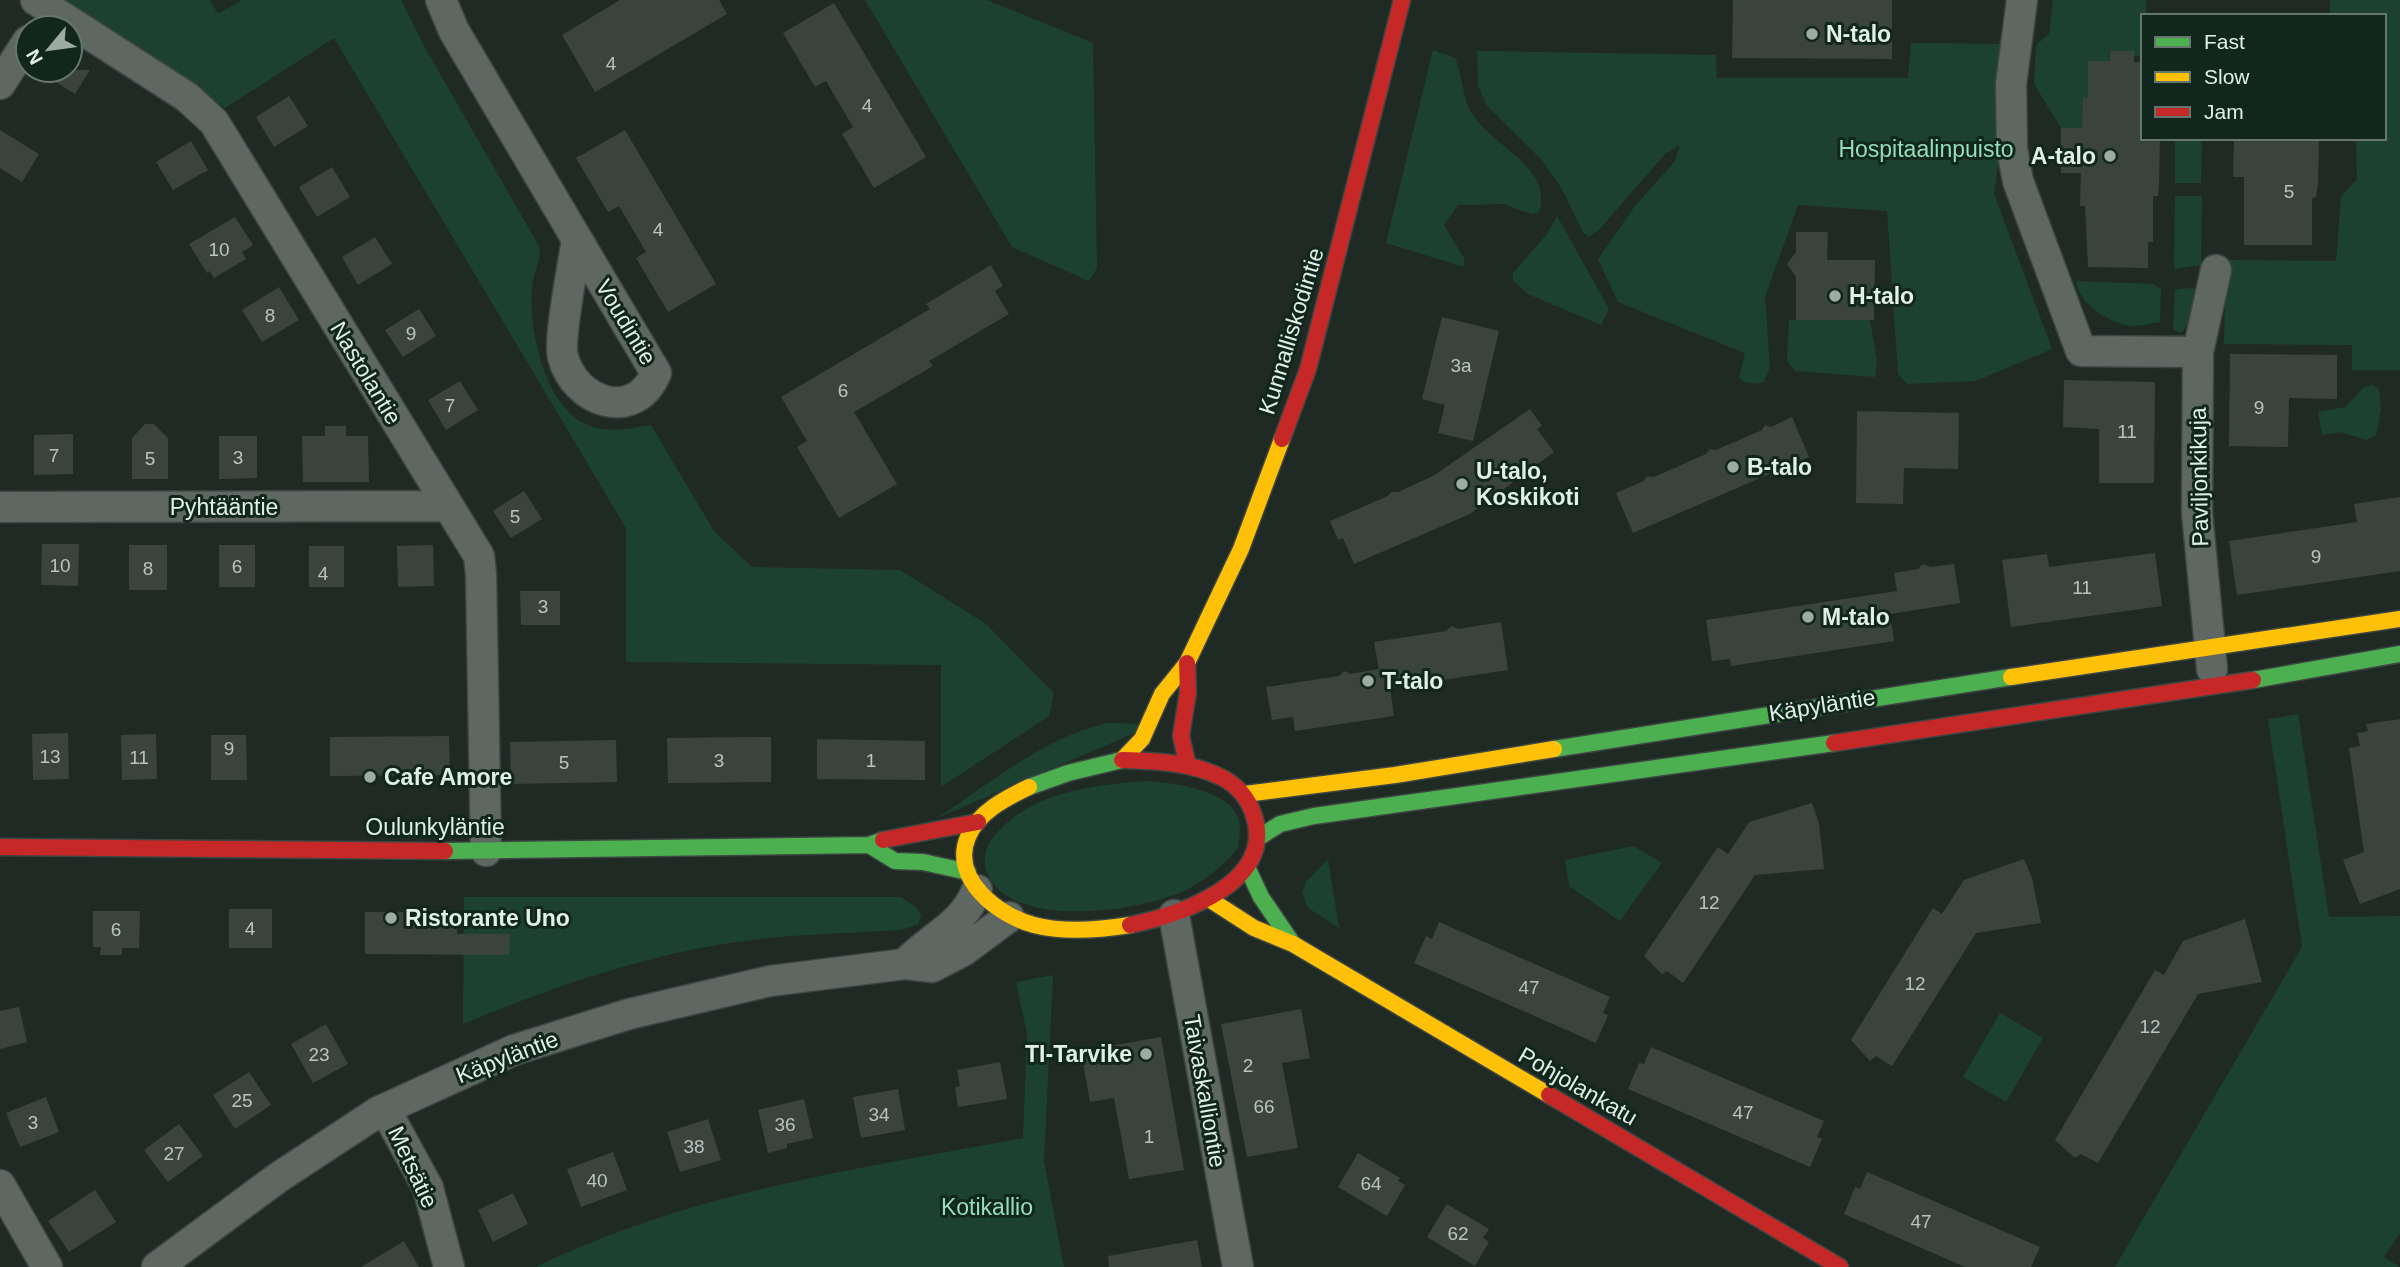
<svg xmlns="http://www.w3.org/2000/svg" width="2400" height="1267" font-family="Helvetica,sans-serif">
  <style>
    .green { fill: #1d4130 }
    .building { fill: #3b433f }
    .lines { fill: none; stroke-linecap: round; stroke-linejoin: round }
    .street-casing { stroke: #3d4642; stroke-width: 33 }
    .fast-casing { stroke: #3d4642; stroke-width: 19 }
    .slow-casing { stroke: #3d4642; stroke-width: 19 }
    .jam-casing { stroke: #3d4642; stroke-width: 19 }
    .street { stroke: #5e6762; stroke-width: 30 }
    .fast { stroke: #4caf50; stroke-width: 16 }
    .slow { stroke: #ffc107; stroke-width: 16 }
    .jam { stroke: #c62828; stroke-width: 16 }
    .poi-dot { fill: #9eaaa4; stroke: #11261c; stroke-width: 2.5 }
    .labels { text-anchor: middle; stroke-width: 6; stroke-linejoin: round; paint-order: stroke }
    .number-label { font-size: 19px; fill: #b8c4be }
    .poi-label { font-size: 23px; font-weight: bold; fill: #e2efe8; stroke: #11261c; text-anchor: start }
    .park-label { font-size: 23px; fill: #94deb8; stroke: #11261c }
    .street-label { font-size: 23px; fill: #e2efe8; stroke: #11261c }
  </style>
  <rect width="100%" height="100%" fill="#202a25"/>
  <!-- green -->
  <path class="green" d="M67,0H210L218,14L242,0H401L424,46L539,246C542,262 533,271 532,287C528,331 546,417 597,428C615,432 633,428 651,425L714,531L752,567L900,570L986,624L1054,693L1049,716L941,787V665L626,662V528L334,38L225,108Z
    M865,0H987L1093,43L1097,268L1089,281L1012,247Z
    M2053,0H2146V16H2143V56H2134V51L2110,61H2088V98H2083L2082,128H2061L2034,84L2036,45L2049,34Z
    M2330,0H2400V370H2352V345L2224,344L2226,260L2336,261L2341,197L2357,179L2356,138H2384V16H2330Z
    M1911,43L2003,44L1997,128L1999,158L1994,194L2052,349L1976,381L1907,384L1898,374L1887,211L1798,205L1765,297L1770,367L1764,382C1755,385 1747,384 1739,378L1745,353L1618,302L1598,259L1635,206L1675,161L1680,145L1665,154L1599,230L1589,237L1583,232L1562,189L1542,160L1487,106L1478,86L1477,51L1716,55L1717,78H1908Z
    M1433,50L1455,58C1463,76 1462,99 1473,115C1493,147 1553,167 1539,212L1531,214L1504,204L1458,205L1444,225L1464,258V267L1386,243Z
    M2175,138H2202L2201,183H2175Z
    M2175,196H2202L2201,265L2174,269Z
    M1557,216L1609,309L1601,325L1528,294L1513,280V273L1547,234Z
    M2076,281L2154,284L2161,290L2160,322C2151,323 2142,326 2133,326C2109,324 2079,304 2076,281Z
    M2189,288L2200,290L2196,313L2182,332H2178L2173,329L2175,290Z
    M1789,320H1870L1877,361L1875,377L1795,371L1787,361Z
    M2372,385L2379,389L2381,409L2376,435L2366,440L2341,432L2322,435L2318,412L2345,407L2364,387Z
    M2298,714L2329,917L2400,916V1233L2384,1257L2400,1267H2115L2302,947L2268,719Z
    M1108,723L1141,724L1137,732L935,819C992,783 1041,738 1108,723Z
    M1146,781C1172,783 1230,789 1239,820C1241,828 1239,840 1238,848C1224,864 1209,878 1190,888C1147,911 1020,930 990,879C981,863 984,848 995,835C1031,792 1093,785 1146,781Z
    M1633,846L1662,863L1620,921L1569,886L1565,860Z
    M1328,859L1339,928L1308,908L1302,893L1306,882Z
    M464,897H901L917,908L921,916L918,924C899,933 882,930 861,932C828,934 793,935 760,939C658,950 557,985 463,1024Z
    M1053,975L1044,1161L1064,1267H536C690,1192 857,1169 1023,1138L1027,1034L1016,982Z
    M2000,1013L2043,1038L2006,1102L1963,1077Z"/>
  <!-- building -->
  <path class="building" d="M620,0H719L727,14L595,92L562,35Z
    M1733,0H1892V59L1732,58Z
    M834,3L926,157L874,188L842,134L853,127L826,81L815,87L783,33Z
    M2110,51H2134V62H2143V138H2160L2159,183L2158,196H2153V242H2148V268L2088,267L2085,206H2080L2081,173H2061V128H2082L2083,98H2088V61H2110Z
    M37,70H90L75,94Z
    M289,96L308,126L274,147L256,117Z
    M0,130L39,154L22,182L0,168Z
    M625,130L716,284L668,312L636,258L646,252L619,206L608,212L576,158Z
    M2234,138H2319L2318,184L2316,197L2312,198V245H2244V177H2233Z
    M191,141L208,170L173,190L156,162Z
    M332,167L350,197L317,217L299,187Z
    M235,217L253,245L242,252L246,259L214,278L210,271L207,273L189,244Z
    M1796,232H1828L1827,260H1875L1874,320H1796V277L1787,264L1796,252Z
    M375,237L392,264L358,285L342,257Z
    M991,265L1003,286L995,291L1009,314L929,361L933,366L854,412L897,484L839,518L797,447L807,441L781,397L930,309L926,304Z
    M279,287L299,320L262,342L242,310Z
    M419,309L436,336L403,357L385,330Z
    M1442,317L1499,331L1473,441L1438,433L1445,405L1422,399Z
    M2230,354L2337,355V399L2289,398L2288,447L2229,446Z
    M2064,380L2155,382L2154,483H2099V429L2063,427Z
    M460,381L478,410L446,430L428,400Z
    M1530,409L1542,426L1537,429L1554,452L1470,514L1354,564L1343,538L1338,540L1330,521L1388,496L1391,492H1398L1433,476Z
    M1857,411L1959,413L1958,469L1904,468L1903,504L1856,503Z
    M1792,417L1809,457L1633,533L1616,493L1644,481L1647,476L1654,477L1706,454L1710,449L1716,450L1762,430L1765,425L1771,427Z
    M145,424H154L168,438V479H132V438Z
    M325,426H346V436H368L369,482H303L302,436H325Z
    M73,434V474L34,475V435Z
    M219,436H257V478L219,479Z
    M524,491L542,519L511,538L493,511Z
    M2400,497V571L2237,595L2229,541L2357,522L2354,504Z
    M42,544H79L78,586L41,585Z
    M129,545H167V590H129Z
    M219,545H255V587H219Z
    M433,545L434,586L398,587L397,546Z
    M309,546H344V587H309Z
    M2155,553L2162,606L2011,627L2002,560L2047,554L2049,567Z
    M1923,564L1930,567L1954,564L1960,603L1890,614L1894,641L1731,666L1730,659L1712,661L1706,620L1897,591L1894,573L1918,569Z
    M520,591H560V625H521Z
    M1501,622L1508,670L1390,688L1394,716L1295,731L1293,717L1272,720L1266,687L1339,676L1344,671L1350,674L1379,669L1374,642L1446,631L1452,626L1458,629Z
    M2400,719V889L2360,904L2343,860L2364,852L2349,748L2360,746L2357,733L2368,731L2366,724Z
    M68,733L69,779L33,780L32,734Z
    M156,734L157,779L122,780L121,735Z
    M211,735H246L247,780H211Z
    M449,736L450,775L330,776V737Z
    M771,737V782L668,783L667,738Z
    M817,739L925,741V780L817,779Z
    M616,740L617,782L511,784L510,742Z
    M1812,803L1819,824L1824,869L1755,875L1683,983L1667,971L1662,974L1644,956L1718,847L1728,854L1749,822Z
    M2024,859L2032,878L2041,923L1976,933L1892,1066L1876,1056L1870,1061L1851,1040L1933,908L1942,914L1964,880Z
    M229,909H272V948H229Z
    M93,911H140L139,948H122V955H100L101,947H93Z
    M365,912H457V934H510L509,955L365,954Z
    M2245,919L2262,982L2198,994L2098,1163L2081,1154L2075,1158L2055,1140L2155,970L2164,975L2183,941Z
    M1439,922L1610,997L1603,1013L1608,1015L1596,1043L1414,963L1426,936L1432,939Z
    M19,1007L27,1042L0,1049V1011Z
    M1301,1009L1310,1058L1282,1063L1298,1148L1247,1157L1221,1024Z
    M326,1024L348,1064L313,1083L291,1044Z
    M1161,1037L1184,1170L1129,1179L1114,1098L1090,1102L1081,1051Z
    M1651,1047L1824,1121L1817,1137L1822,1139L1810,1167L1628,1089L1639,1063L1644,1064Z
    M1000,1062L1007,1099L958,1107L955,1087L960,1086L957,1070Z
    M249,1072L271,1105L235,1129L213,1095Z
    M898,1089L905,1130L861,1138L853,1097Z
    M46,1097L59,1132L20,1147L6,1113Z
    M804,1099L813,1138L787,1144V1148L768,1153L758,1110Z
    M708,1119L721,1160L680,1172L667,1132Z
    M179,1124L203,1156L168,1182L144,1150Z
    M613,1152L627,1190L581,1207L567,1169Z
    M1358,1153L1400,1178L1398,1181L1405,1185L1387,1216L1338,1187Z
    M1867,1172L2040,1247L2031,1267H1965L1844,1214L1855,1187L1860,1189Z
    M95,1190L116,1222L69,1252L48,1221Z
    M513,1193L528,1224L493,1242L478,1210Z
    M1447,1204L1489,1229L1483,1238L1489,1242L1475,1266L1427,1237Z
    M1197,1240L1202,1267H1109L1108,1256Z
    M404,1241L419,1267H361Z"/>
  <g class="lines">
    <defs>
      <path id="street" d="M36,0L187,97L214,122L479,556L481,574L486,851
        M441,0L454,31L656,373C635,423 575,403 563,357C558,340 574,261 577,239
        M2022,0L2011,84L2012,149L2018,181L2081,351L2198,352
        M0,84L28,41
        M0,507L448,506
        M2212,669L2197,512L2198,352L2216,270
        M1174,915L1238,1267
        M905,964C930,937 963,926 977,890
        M385,1109L428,1188L449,1267
        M0,1185L47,1267
        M157,1267L279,1177L378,1112L514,1050L629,1014L770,981L905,964L932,967L963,951L1009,917"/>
      <path id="fast" d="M2253,680L2400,654
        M1554,749L2011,677
        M1029,787L1068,773L1122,760
        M1258,838L1280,824L1314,816L1834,743
        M869,845L895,861L923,862L968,872
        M445,851L869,845L883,840
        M1247,867L1261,897L1293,944"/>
      <path id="slow" d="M2011,677L2400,619
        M1122,760L1142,739L1162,694L1187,663L1241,549L1282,439
        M1029,787C1006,798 978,812 968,837C950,879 999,916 1034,925C1064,933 1099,930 1130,925
        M1245,794L1395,775L1554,749
        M1209,899L1254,928L1293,944L1549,1095"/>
      <path id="jam" d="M1282,439L1308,369L1402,0
        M1187,663L1188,692L1181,736L1188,766
        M1834,743L2253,680
        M1122,760C1155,761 1190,762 1221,777C1237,785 1249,799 1254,816C1276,883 1179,915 1130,925
        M883,840L978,822
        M0,847L445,851
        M1549,1095L1840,1267"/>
    </defs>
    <!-- street casing -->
    <use href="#street" class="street-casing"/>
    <!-- fast casing -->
    <use href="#fast" class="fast-casing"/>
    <!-- slow casing -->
    <use href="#slow" class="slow-casing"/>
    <!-- jam casing -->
    <use href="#jam" class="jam-casing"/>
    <!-- street -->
    <use href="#street" class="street"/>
    <!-- fast -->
    <use href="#fast" class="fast"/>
    <!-- slow -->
    <use href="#slow" class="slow"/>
    <!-- jam -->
    <use href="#jam" class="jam"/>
  </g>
  <!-- markers -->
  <g class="poi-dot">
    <circle cx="1812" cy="34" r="7"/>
    <circle cx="2110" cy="156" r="7"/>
    <circle cx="1835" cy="296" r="7"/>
    <circle cx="1733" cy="467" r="7"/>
    <circle cx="1462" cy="484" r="7"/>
    <circle cx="1808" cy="617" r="7"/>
    <circle cx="1368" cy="681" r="7"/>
    <circle cx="370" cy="777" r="7"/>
    <circle cx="391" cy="918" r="7"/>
    <circle cx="1146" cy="1054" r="7"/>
  </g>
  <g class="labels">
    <!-- number labels -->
    <g class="number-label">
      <text x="611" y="70">4</text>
      <text x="867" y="112">4</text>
      <text x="2289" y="198">5</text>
      <text x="658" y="236">4</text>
      <text x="219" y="256">10</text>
      <text x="270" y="322">8</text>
      <text x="411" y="340">9</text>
      <text x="1461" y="372">3a</text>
      <text x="843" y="397">6</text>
      <text x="450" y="412">7</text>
      <text x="2259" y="414">9</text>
      <text x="2127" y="438">11</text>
      <text x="54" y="462">7</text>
      <text x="238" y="464">3</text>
      <text x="150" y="465">5</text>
      <text x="515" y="523">5</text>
      <text x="2316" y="563">9</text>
      <text x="60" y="572">10</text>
      <text x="237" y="573">6</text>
      <text x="148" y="575">8</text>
      <text x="323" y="580">4</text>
      <text x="2082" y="594">11</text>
      <text x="543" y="613">3</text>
      <text x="229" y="755">9</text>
      <text x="50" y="763">13</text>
      <text x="139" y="764">11</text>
      <text x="719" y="767">3</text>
      <text x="871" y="767">1</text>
      <text x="564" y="769">5</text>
      <text x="1709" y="909">12</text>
      <text x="250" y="935">4</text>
      <text x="116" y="936">6</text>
      <text x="1915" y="990">12</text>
      <text x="1529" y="994">47</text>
      <text x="2150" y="1033">12</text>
      <text x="319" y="1061">23</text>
      <text x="1248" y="1072">2</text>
      <text x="242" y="1107">25</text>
      <text x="1264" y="1113">66</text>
      <text x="1743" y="1119">47</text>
      <text x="879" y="1121">34</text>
      <text x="33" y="1129">3</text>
      <text x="785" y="1131">36</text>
      <text x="1149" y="1143">1</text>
      <text x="694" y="1153">38</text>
      <text x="174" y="1160">27</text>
      <text x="597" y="1187">40</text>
      <text x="1371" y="1190">64</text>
      <text x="1921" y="1228">47</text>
      <text x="1458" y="1240">62</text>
    </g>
    <!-- poi labels -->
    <g class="poi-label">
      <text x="1826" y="42">N-talo</text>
      <text x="2096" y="164" text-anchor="end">A-talo</text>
      <text x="1849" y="304">H-talo</text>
      <text x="1747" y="475">B-talo</text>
      <text x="1476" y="479">U-talo,<tspan x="1476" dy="26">Koskikoti</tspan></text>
      <text x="1822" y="625">M-talo</text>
      <text x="1382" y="689">T-talo</text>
      <text x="384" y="785">Cafe Amore</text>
      <text x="405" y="926">Ristorante Uno</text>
      <text x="1132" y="1062" text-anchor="end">TI-Tarvike</text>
    </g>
    <!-- park labels -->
    <g class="park-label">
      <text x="1926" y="157">Hospitaalinpuisto</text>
      <text x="987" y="1215">Kotikallio</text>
    </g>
    <!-- street labels -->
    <g class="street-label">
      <text transform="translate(626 322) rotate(59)" y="8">Voudintie</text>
      <text transform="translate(1291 331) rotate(-73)" y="8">Kunnalliskodintie</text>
      <text transform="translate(366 373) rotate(59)" y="8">Nastolantie</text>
      <text transform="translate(2199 477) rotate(-91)" y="8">Paviljonkikuja</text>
      <text x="224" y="515">Pyhtääntie</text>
      <text transform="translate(1822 705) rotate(-9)" y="8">Käpyläntie</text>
      <text x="435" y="835">Oulunkyläntie</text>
      <text transform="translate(507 1057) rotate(-21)" y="8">Käpyläntie</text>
      <text transform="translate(1578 1086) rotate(30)" y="8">Pohjolankatu</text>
      <text transform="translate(1205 1091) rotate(80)" y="8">Taivaskalliontie</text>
      <text transform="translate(413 1167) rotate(65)" y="8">Metsätie</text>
    </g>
  </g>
  <!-- legend -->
  <rect x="2141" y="14" width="245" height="126" fill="#11261c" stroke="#65766e" stroke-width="2"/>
  <rect x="2155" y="37" width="35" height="10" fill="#4caf50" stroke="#65766e" stroke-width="2"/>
  <text x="2204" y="49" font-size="21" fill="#e2efe8">Fast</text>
  <rect x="2155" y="72" width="35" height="10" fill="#ffc107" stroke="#65766e" stroke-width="2"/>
  <text x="2204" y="84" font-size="21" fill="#e2efe8">Slow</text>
  <rect x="2155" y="107" width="35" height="10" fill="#c62828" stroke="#65766e" stroke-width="2"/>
  <text x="2204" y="119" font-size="21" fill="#e2efe8">Jam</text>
  <!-- north arrow -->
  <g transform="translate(49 49) rotate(241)"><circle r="33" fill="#11261c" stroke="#65766e" stroke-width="2"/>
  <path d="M0-5L12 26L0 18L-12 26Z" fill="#9eaaa4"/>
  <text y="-10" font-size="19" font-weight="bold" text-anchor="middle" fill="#e2efe8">N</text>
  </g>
</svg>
